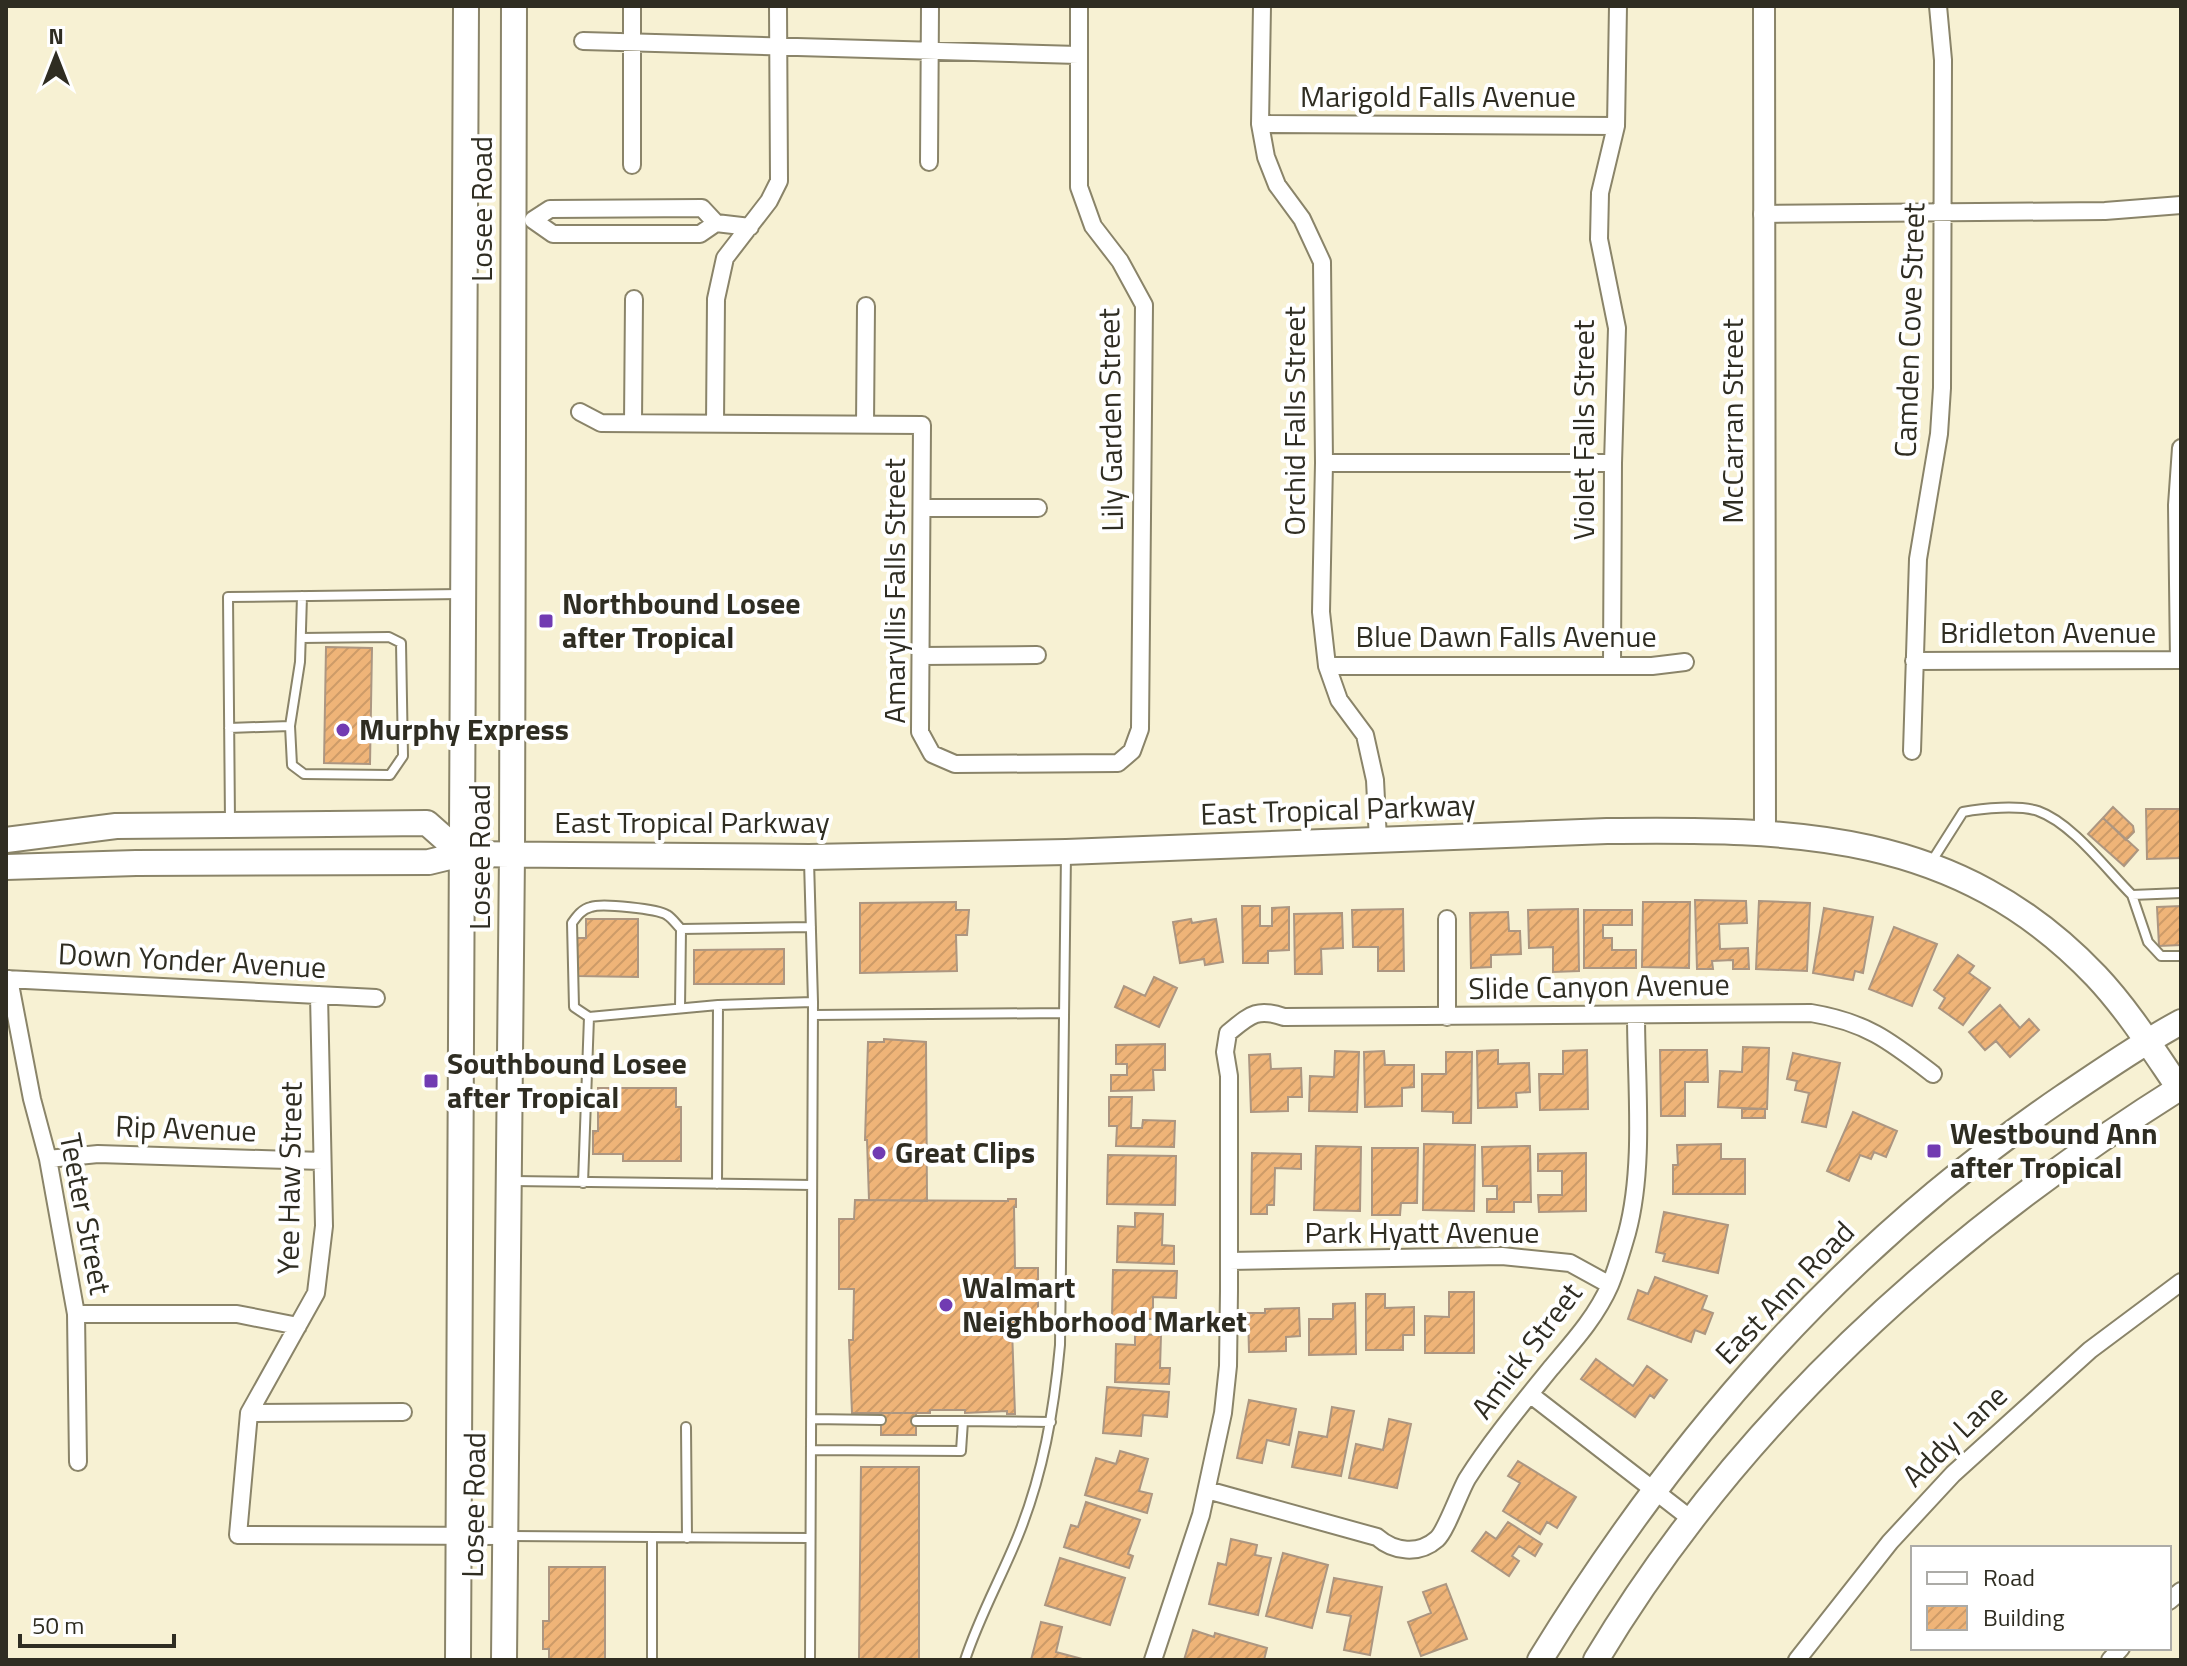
<svg xmlns="http://www.w3.org/2000/svg" width="2187" height="1666" font-family="'Titillium Web',sans-serif">
  <style>
    .building { fill: url(#building-hatch); stroke: #ac9681; stroke-width: 2 }
    .lines { fill: none; stroke-linecap: round; stroke-linejoin: round }
    .service-casing { stroke: #8a8469; stroke-width: 12 }
    .minor-casing { stroke: #8a8469; stroke-width: 20 }
    .tertiary-casing { stroke: #8a8469; stroke-width: 24 }
    .secondary-casing { stroke: #8a8469; stroke-width: 28 }
    .service { stroke: #fff; stroke-width: 8 }
    .minor { stroke: #fff; stroke-width: 16 }
    .tertiary { stroke: #fff; stroke-width: 20 }
    .secondary { stroke: #fff; stroke-width: 24 }
    .poi-dot { fill: #713bb2; stroke: #fff; stroke-width: 3 }
    .labels { text-anchor: middle; stroke-width: 8; stroke-linejoin: round; paint-order: stroke }
    .street-label { font-size: 30px; fill: #2f2d22; stroke: #fff }
    .poi-label { font-size: 30px; font-weight: bold; fill: #2f2d22; stroke: #fff; text-anchor: start }
  </style>
  <defs>
    <pattern id="building-hatch" width="6" height="6" patternUnits="userSpaceOnUse" patternTransform="scale(2)"><rect width="6" height="6" fill="#efb478"/><path d="M-1 1l2-2M0 6l6-6M5 7l2-2" fill="none" stroke="#cd9b68"/></pattern>
  </defs>
  <rect width="100%" height="100%" fill="#f7f1d3"/>
  <!-- building -->
  <path class="building" d="M326,647L372,648L370,764L324,763Z
    M2113,807L2133,826L2134,832L2126,840L2103,818Z
    M2146,809H2181V858L2147,859Z
    M2103,818L2138,850L2124,866L2088,834Z
    M1695,900L1746,901L1747,923L1719,924L1720,949L1748,948L1749,969H1733V960L1712,961L1713,969H1697Z
    M1759,901L1810,903L1807,971L1756,969Z
    M956,902V910H969L967,935H956L957,971L860,973V903Z
    M1643,902H1690L1689,968L1642,967Z
    M1242,906H1260V926H1272V908L1289,907V950L1268,951V963H1243Z
    M2181,906V945L2159,946L2157,907Z
    M1824,908L1873,917L1863,973L1855,971L1853,980L1813,973Z
    M1403,909L1404,971H1378V947H1353L1352,910Z
    M1578,909L1579,971L1553,972V947L1529,948L1528,910Z
    M1584,910H1632V925H1603V938H1612V950H1636V968H1584Z
    M1508,912L1509,931H1520L1521,954L1491,955V967L1471,968L1470,913Z
    M1342,913L1343,948L1321,949L1322,974H1295L1294,914Z
    M586,919H638V977L577,976L576,938H586Z
    M1191,919L1192,923L1216,919L1223,962L1205,965L1204,959L1180,963L1173,922Z
    M1894,927L1937,944L1912,1006L1869,989Z
    M784,949V984H694V950Z
    M1958,955L1974,966L1969,973L1990,988L1963,1025L1939,1008L1945,998L1934,990Z
    M1154,977L1177,988L1159,1027L1115,1007L1124,986L1145,996Z
    M2000,1005L2020,1028L2029,1019L2039,1030L2010,1057L1996,1041L1985,1050L1969,1032Z
    M884,1039L926,1042L927,1201L869,1200L867,1140H865L868,1042H884Z
    M1165,1044V1070H1153L1154,1090L1111,1091V1075H1127V1064H1116V1045Z
    M1743,1047L1769,1048L1767,1109L1718,1107L1720,1071L1742,1072Z
    M1498,1050V1064L1529,1063L1530,1092L1516,1093L1517,1107L1478,1108L1477,1051Z
    M1587,1050L1588,1109L1540,1110L1539,1074H1563V1051Z
    M1660,1050H1707L1708,1082H1685V1116H1661Z
    M1335,1051L1359,1052L1357,1112L1309,1111L1310,1076L1334,1077Z
    M1384,1051L1385,1065H1414V1087L1402,1088V1106L1365,1107L1364,1052Z
    M1446,1052H1472L1471,1123H1453V1112L1422,1111V1074H1446Z
    M1793,1053L1840,1063L1826,1127L1802,1122L1809,1093L1795,1090L1797,1081L1787,1079Z
    M1270,1054L1271,1069L1301,1068L1302,1097H1288V1111L1251,1112L1249,1055Z
    M598,1088H676V1107H681V1161H623V1154H593V1131H598Z
    M1109,1097H1132L1131,1128H1142L1143,1120L1175,1121L1174,1147L1116,1146L1117,1126H1109Z
    M1742,1109H1765V1118H1742Z
    M1853,1112L1897,1131L1886,1157L1874,1152L1871,1159L1860,1155L1849,1181L1827,1171Z
    M1424,1144L1475,1145L1474,1211L1423,1210Z
    M1721,1144V1159H1745V1194H1673V1165H1678L1677,1145Z
    M1316,1146L1361,1147L1360,1211L1314,1210Z
    M1530,1146L1531,1202H1514V1212H1487V1199H1497V1186H1483L1482,1147Z
    M1372,1148H1418L1417,1203H1401L1400,1215H1372Z
    M1252,1153L1301,1154V1169L1275,1168L1274,1205H1267V1214H1251Z
    M1586,1153V1211L1539,1212L1538,1195H1562V1171H1538V1154Z
    M1108,1155L1176,1156L1175,1205L1107,1204Z
    M1008,1199H1016V1207H1014L1015,1268H1038V1321H1015V1329H1012L1015,1414H1007V1411L965,1413V1410H930V1413H852L849,1340H853L854,1289H839V1219H854L855,1200L1008,1201Z
    M1664,1212L1728,1225L1718,1273L1663,1261L1665,1254L1656,1252Z
    M1135,1213L1163,1214L1162,1245L1174,1246V1264L1117,1262L1118,1226L1135,1227Z
    M1113,1270L1177,1271L1176,1298L1153,1297V1319L1112,1318Z
    M1655,1277L1707,1296L1702,1309L1713,1313L1705,1334L1695,1330L1691,1342L1628,1319L1638,1290L1648,1294Z
    M1449,1292H1474V1353H1425V1316L1449,1317Z
    M1366,1294H1385V1308L1414,1307V1335H1403V1350H1366Z
    M1355,1303L1356,1354L1309,1355V1319H1333V1304Z
    M1299,1308L1300,1336L1286,1337V1351L1249,1352L1248,1313H1265V1309Z
    M1135,1334L1161,1335L1160,1368H1170L1169,1384L1115,1382L1116,1344L1135,1345Z
    M1596,1359L1633,1386L1647,1366L1667,1380L1654,1398L1650,1395L1635,1417L1581,1379Z
    M1107,1387L1169,1392L1167,1417L1143,1415L1141,1436L1103,1433Z
    M1249,1400L1296,1409L1289,1445L1267,1440L1262,1463L1237,1458Z
    M1332,1407L1354,1411L1341,1476L1292,1467L1299,1432L1327,1437Z
    M881,1413H916V1435H881Z
    M1389,1419L1411,1424L1397,1488L1349,1478L1356,1444L1383,1450Z
    M1120,1451L1148,1459L1139,1491L1152,1494L1147,1513L1085,1495L1096,1458L1116,1464Z
    M1518,1461L1576,1497L1557,1528L1547,1522L1540,1534L1503,1511L1520,1483L1508,1476Z
    M861,1467H919V1660H859Z
    M1086,1502L1140,1520L1128,1554L1133,1556L1129,1568L1064,1547L1071,1525L1078,1527Z
    M1508,1522L1542,1544L1535,1556L1519,1546L1512,1556L1519,1561L1509,1576L1472,1551L1486,1532L1496,1539Z
    M1231,1539L1257,1545L1255,1555L1271,1558L1258,1615L1209,1604L1218,1563L1226,1565Z
    M1283,1553L1328,1565L1312,1628L1266,1616Z
    M1060,1558L1125,1578L1110,1625L1045,1605Z
    M549,1567H605V1660H549V1649H543V1621H549Z
    M1334,1578L1382,1587L1370,1655L1344,1650L1351,1616L1327,1612Z
    M1446,1584L1467,1639L1421,1656L1408,1622L1431,1613L1423,1592Z
    M1041,1622L1062,1627L1056,1652L1086,1660H1031Z
    M1193,1630L1214,1637L1215,1633L1267,1648L1264,1660H1184Z"/>
  <g class="lines">
    <defs>
      <path id="service" d="M290,726L292,765L304,774L390,775L403,756L401,643L389,637L301,638
        M229,728L290,726L300,662L302,596
        M230,822L228,597L461,594
        M809,861L813,1002L810,1660
        M1930,864L1963,812C1983,808 2019,805 2038,811C2072,823 2106,869 2132,895L2181,893
        M2132,895L2148,942L2161,956H2181
        M680,1008L681,929L811,927
        M813,1015L1064,1013
        M589,1017L574,1007L572,923C577,916 582,909 591,907C602,903 658,909 667,915C672,918 677,925 681,929
        M513,1181L812,1185
        M583,1183L589,1017L718,1005L813,1002
        M717,1184L718,1005
        M811,1419L881,1420
        M916,1421H963
        M686,1427L687,1538
        M811,1450L961,1451L963,1421L1051,1422
        M510,1536L810,1538
        M652,1538V1660
        M965,1660C979,1617 1001,1578 1018,1536C1043,1474 1054,1411 1060,1345L1066,853"/>
      <path id="minor" d="M1262,6L1260,124L1266,157L1277,185L1302,219L1322,262L1324,463L1321,612L1327,666L1339,700L1365,735L1375,780L1378,840
        M583,41L1078,55
        M1260,124L1616,126
        M929,162L930,6
        M632,165V6
        M1762,214L2105,211L2181,205
        M716,223L702,208L550,209L533,220L553,234H700L716,223L750,227
        M580,412L601,423L922,425L920,732L932,754L955,764L1118,763L1132,751L1140,729L1144,305L1120,261L1093,226L1079,187V6
        M633,423L634,299
        M715,424L716,299L725,258L769,201L779,181L778,6
        M865,425L866,306
        M1324,463H1613
        M922,508H1038
        M921,656L1037,655
        M2179,660L2177,505L2181,448
        M1914,661L2181,660
        M1327,666H1652L1685,662
        M1612,666L1613,463L1617,328L1599,239L1600,193L1616,126L1618,6
        M1912,751L1918,559L1939,434L1942,388L1943,60L1938,6
        M1447,919V1017
        M6,979L376,998
        M9,979L32,1099L48,1159L76,1314L78,1462
        M319,995L324,1226L316,1293L249,1413L238,1535L505,1536
        M48,1159L98,1154L322,1161
        M1229,1261L1502,1256L1570,1263L1610,1285
        M76,1314H237L298,1326
        M1531,1395L1691,1519
        M249,1413L403,1412
        M1207,1490L1377,1537C1394,1552 1419,1555 1437,1539C1446,1531 1459,1493 1467,1479C1491,1441 1522,1404 1551,1368C1573,1342 1596,1317 1610,1285C1617,1268 1622,1250 1627,1233C1645,1166 1636,1084 1636,1015
        M2169,1601L2181,1591
        M1153,1660L1201,1515L1223,1413L1228,1366L1229,1291V1076L1225,1052L1228,1033C1249,1016 1256,1007 1284,1017L1811,1013C1866,1022 1890,1041 1933,1074
        M1797,1660L1890,1542L1953,1474L2090,1350L2181,1282
        M2110,1660L2121,1648"/>
      <path id="tertiary" d="M1764,6L1765,835"/>
      <path id="secondary" d="M6,840L116,826L427,823L462,854
        M6,867L136,863L429,862L462,854L809,857L1066,852L1607,831C1794,829 1957,830 2096,976C2128,1010 2153,1050 2179,1088
        M458,1660L466,6
        M504,1660L512,854L514,6
        M1540,1660C1678,1435 1844,1246 2063,1097C2102,1071 2140,1044 2181,1022
        M1596,1660C1739,1421 1947,1234 2181,1087"/>
    </defs>
    <!-- service casing -->
    <use href="#service" class="service-casing"/>
    <!-- minor casing -->
    <use href="#minor" class="minor-casing"/>
    <!-- tertiary casing -->
    <use href="#tertiary" class="tertiary-casing"/>
    <!-- secondary casing -->
    <use href="#secondary" class="secondary-casing"/>
    <!-- service -->
    <use href="#service" class="service"/>
    <!-- minor -->
    <use href="#minor" class="minor"/>
    <!-- tertiary -->
    <use href="#tertiary" class="tertiary"/>
    <!-- secondary -->
    <use href="#secondary" class="secondary"/>
  </g>
  <!-- markers -->
  <g class="poi-dot">
    <rect x="538" y="613" width="16" height="16" rx="4"/>
    <circle cx="343" cy="730" r="8"/>
    <rect x="423" y="1073" width="16" height="16" rx="4"/>
    <rect x="1926" y="1143" width="16" height="16" rx="4"/>
    <circle cx="879" cy="1153" r="8"/>
    <circle cx="946" cy="1305" r="8"/>
  </g>
  <g class="labels">
    <!-- street labels -->
    <g class="street-label">
      <text x="1438" y="107">Marigold Falls Avenue</text>
      <text transform="translate(482 209) rotate(-90)" y="10">Losee Road</text>
      <text transform="translate(1910 330) rotate(-88)" y="10">Camden Cove Street</text>
      <text transform="translate(1111 420) rotate(-91)" y="10">Lily Garden Street</text>
      <text transform="translate(1295 421) rotate(-90)" y="10">Orchid Falls Street</text>
      <text transform="translate(1733 421) rotate(-90)" y="10">McCarran Street</text>
      <text transform="translate(1584 430) rotate(-90)" y="10">Violet Falls Street</text>
      <text transform="translate(895 591) rotate(-90)" y="10">Amaryllis Falls Street</text>
      <text x="2048" y="643">Bridleton Avenue</text>
      <text x="1506" y="647">Blue Dawn Falls Avenue</text>
      <text transform="translate(1338 810) rotate(-2)" y="10">East Tropical Parkway</text>
      <text x="692" y="833">East Tropical Parkway</text>
      <text transform="translate(480 857) rotate(-90)" y="10">Losee Road</text>
      <text transform="translate(192 961) rotate(3)" y="10">Down Yonder Avenue</text>
      <text transform="translate(1599 987) rotate(-1)" y="10">Slide Canyon Avenue</text>
      <text transform="translate(186 1129) rotate(2)" y="10">Rip Avenue</text>
      <text transform="translate(290 1178) rotate(-89)" y="10">Yee Haw Street</text>
      <text transform="translate(85 1214) rotate(79)" y="10">Teeter Street</text>
      <text x="1422" y="1243">Park Hyatt Avenue</text>
      <text transform="translate(1785 1293) rotate(-46)" y="10">East Ann Road</text>
      <text transform="translate(1527 1351) rotate(-53)" y="10">Amick Street</text>
      <text transform="translate(1955 1436) rotate(-44)" y="10">Addy Lane</text>
      <text transform="translate(474 1505) rotate(-89)" y="10">Losee Road</text>
    </g>
    <!-- poi labels -->
    <g class="poi-label">
      <text x="562" y="614">Northbound Losee<tspan x="562" dy="34">after Tropical</tspan></text>
      <text x="359" y="740">Murphy Express</text>
      <text x="447" y="1074">Southbound Losee<tspan x="447" dy="34">after Tropical</tspan></text>
      <text x="1950" y="1144">Westbound Ann<tspan x="1950" dy="34">after Tropical</tspan></text>
      <text x="895" y="1163">Great Clips</text>
      <text x="962" y="1298">Walmart<tspan x="962" dy="34">Neighborhood Market</tspan></text>
    </g>
  </g>
  <!-- border -->
  <rect width="2187" height="1666" fill="none" stroke="#2f2d22" stroke-width="16"/>
  <!-- legend -->
  <rect x="1911" y="1546" width="260" height="104" fill="#ffffff" stroke="#acaba7" stroke-width="2"/>
  <rect x="1927" y="1572" width="40" height="12" fill="#ffffff" stroke="#acaba7" stroke-width="2"/>
  <text x="1983" y="1586" font-size="24" fill="#2f2d22">Road</text>
  <rect x="1927" y="1606" width="40" height="24" fill="url(#building-hatch)" stroke="#acaba7" stroke-width="2"/>
  <text x="1983" y="1626" font-size="24" fill="#2f2d22">Building</text>
  <!-- north arrow -->
  <g transform="translate(56 56)" stroke="#ffffff" stroke-width="6" paint-order="stroke">
  <path d="M0-6L14 30L0 20L-14 30Z" fill="#2f2d22"/>
  <text y="-12" font-size="22" font-weight="bold" text-anchor="middle" fill="#2f2d22">N</text>
  </g>
  <!-- scale -->
  <path d="M20 1634v12h154v-12" fill="none" stroke="#2f2d22" stroke-width="4"/>
  <text x="32" y="1634" font-size="24" fill="#2f2d22" stroke="#ffffff" stroke-width="6" paint-order="stroke">50 m</text>
</svg>
